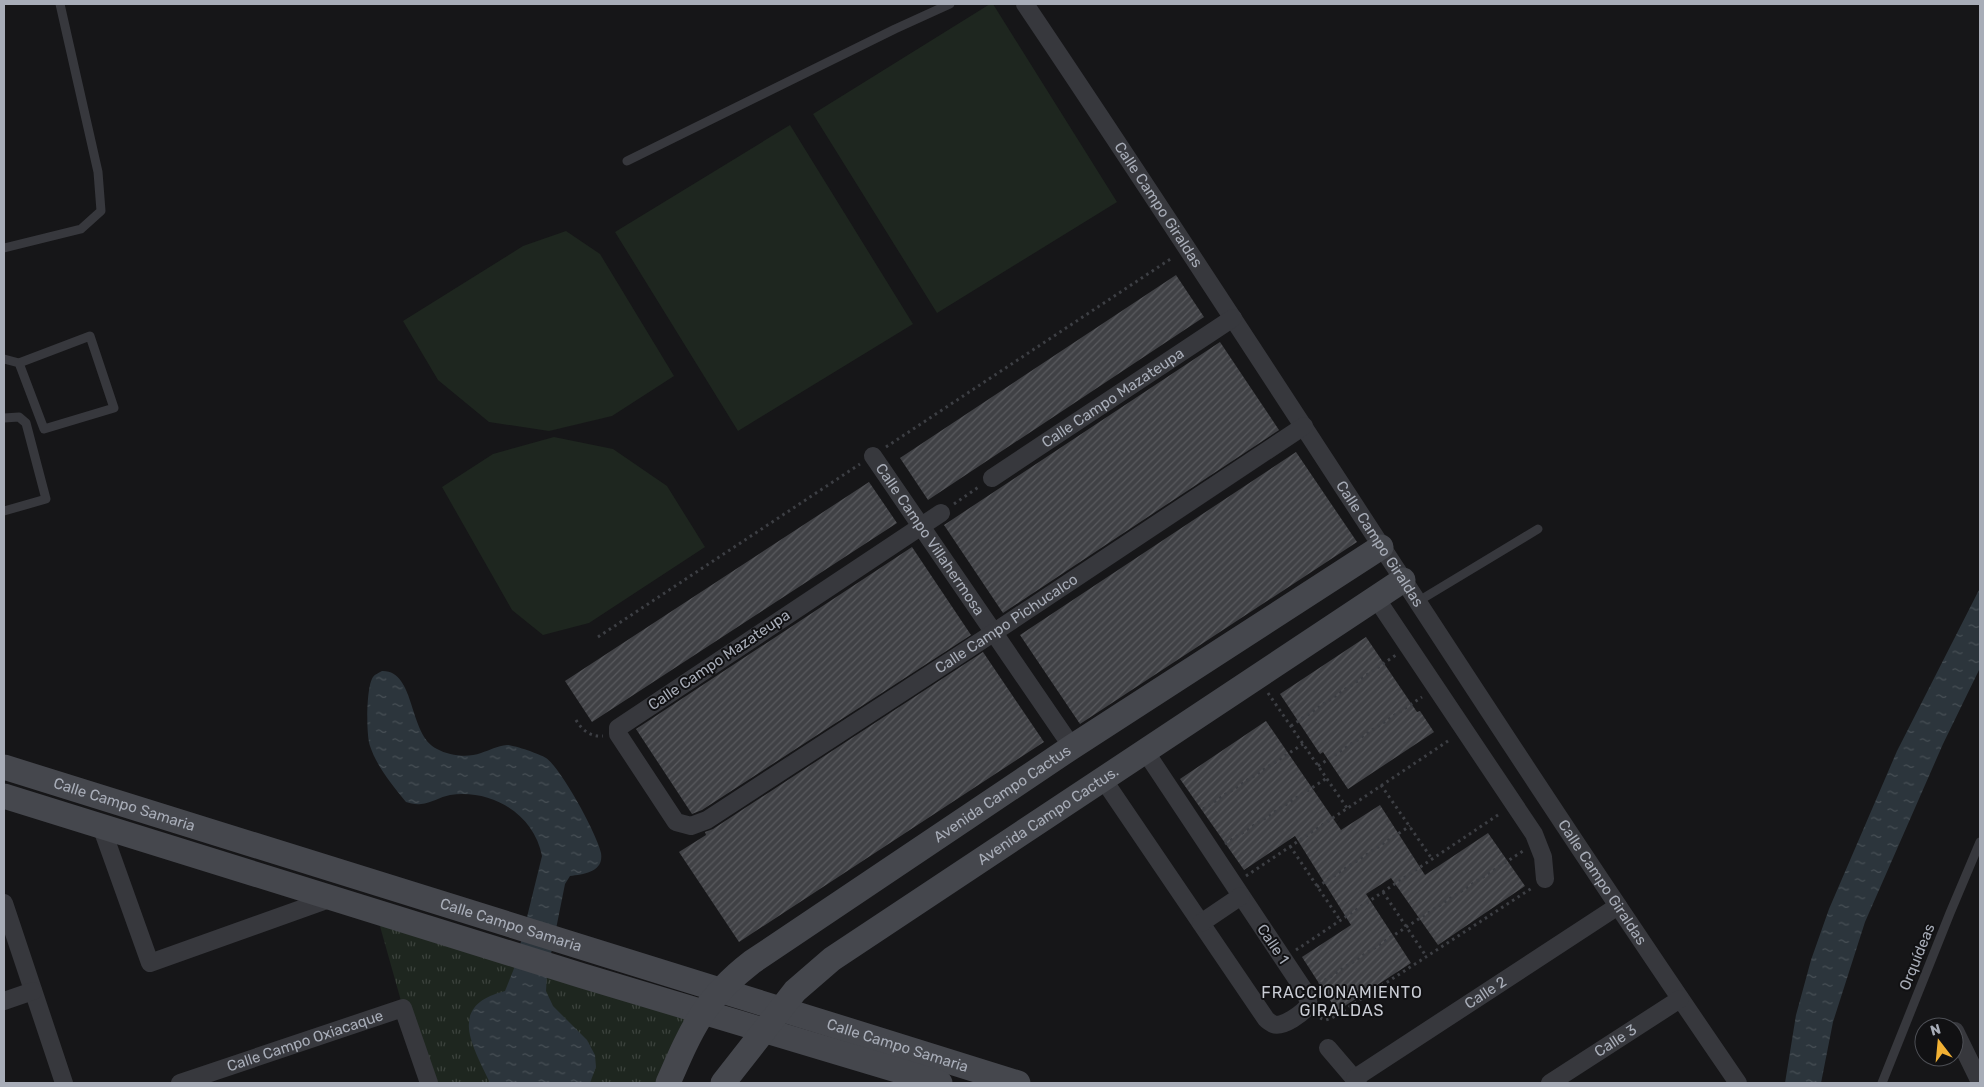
<svg xmlns="http://www.w3.org/2000/svg" width="1984" height="1087" font-family="Rubik,sans-serif">
  <style>
    .green { fill: #1e261f }
    .park { fill: url(#park-tufts) }
    .water { fill: url(#water-ripples) }
    .building { fill: url(#building-hatch) }
    .lines { fill: none; stroke-linecap: round; stroke-linejoin: round }
    .path { stroke: #3d3f44; stroke-width: 3; stroke-dasharray: 2.5 4; stroke-linecap: butt }
    .lane { stroke: #37383d; stroke-width: 9 }
    .street { stroke: #37383d; stroke-width: 18 }
    .secondary { stroke: #45474d; stroke-width: 25 }
    .labels { text-anchor: middle; stroke-width: 4; stroke-linejoin: round; paint-order: stroke }
    .street-label { font-size: 15px; fill: #a8adb8; stroke: #111113 }
    .neighbourhood-label { font-size: 16px; letter-spacing: 1px; fill: #c9ccd4; stroke: #111113 }
  </style>
  <defs>
    <pattern id="park-tufts" width="24" height="20" patternUnits="userSpaceOnUse" patternTransform="scale(1.25)"><rect width="24" height="20" fill="#1e261f"/><path d="M3 7l-1-3M5 7V3M7 7l1-3M15 17l-1-3M17 17v-4M19 17l1-3" fill="none" stroke="#3c433d"/></pattern>
    <pattern id="water-ripples" width="26" height="14" patternUnits="userSpaceOnUse" patternTransform="scale(1.25)"><rect width="26" height="14" fill="#2c353c"/><path d="M2 4q2-2 4 0t4 0M15 11q2-2 4 0t4 0" fill="none" stroke="#485056"/></pattern>
    <pattern id="building-hatch" width="6" height="6" patternUnits="userSpaceOnUse" patternTransform="scale(1.25)"><rect width="6" height="6" fill="#404145"/><path d="M-1 1l2-2M0 6l6-6M5 7l2-2" fill="none" stroke="#595a5e"/></pattern>
  </defs>
  <rect width="100%" height="100%" fill="#161618"/>
  <!-- green -->
  <path class="green" d="M990,4H993L1117,202L937,313L813,114Z
    M790,125L913,324L738,431L615,232Z
    M566,231L600,254L674,376L612,416L549,431L489,422L438,380L403,321L523,246Z
    M554,437L613,449L667,486L705,547L589,623L543,635L512,610L442,487L493,454Z"/>
  <!-- park -->
  <path class="park" d="M376,912L703,1011L670,1083H429L403,1008Z"/>
  <!-- water -->
  <path class="water" d="M1980,588V668L1943,744L1865,922L1833,1022L1821,1083H1785L1796,1015L1811,960L1829,909L1897,751Z
    M382,671C416,670 408,735 437,749C450,756 468,758 481,753C490,750 497,746 507,745C513,745 540,754 546,758C561,768 597,834 601,853C604,872 584,874 570,876L565,884L547,974L546,991L553,1006L587,1040L595,1055L596,1067L590,1083H490C473,1046 446,1006 505,991L515,966L542,856C534,814 492,789 450,795C440,797 431,803 421,804C416,805 410,803 406,802C393,786 377,767 370,746C366,735 366,687 373,677C375,674 379,673 382,671Z"/>
  <!-- building -->
  <path class="building" d="M1176,275L1204,317L928,500L900,458Z
    M1220,342L1279,430L1003,613L944,525Z
    M1296,452L1357,542L1080,724L1020,635Z
    M869,482L897,523L592,722L565,681Z
    M912,547L971,635L702,810L692,814L636,729Z
    M1366,637L1417,712L1420,711L1434,732L1348,789L1323,752L1320,754L1280,694Z
    M983,652L1044,742L739,942L679,852L706,835L705,832L713,829Z
    M1266,721L1341,830L1380,805L1425,875L1488,833L1525,886L1438,945L1391,878L1366,894L1411,963L1337,1011L1302,957L1351,925L1295,836L1244,870L1180,779Z"/>
  <g class="lines">
    <!-- path -->
    <path class="path" d="M886,447L1172,258
      M954,504L980,486
      M598,637L860,464
      M1268,693L1347,808
      M576,720C582,730 590,737 603,736
      M1291,726L1396,655
      M1318,766L1422,697
      M1381,785L1432,859
      M1203,809L1303,744
      M1225,844L1327,778
      M1290,846L1340,920
      M1246,876L1451,739
      M1317,887L1410,826
      M1383,892L1426,956
      M1296,950L1501,813
      M1319,984L1523,851
      M1320,1018L1326,1020L1332,1018L1532,888"/>
    <!-- lane -->
    <path class="lane" d="M627,161L895,29L950,4
      M4,248L81,229L101,211L98,172L60,4
      M4,359L19,363L44,429L114,408L90,336L19,363
      M4,418L19,417L26,423L46,499L4,511
      M1417,602L1538,529
      M1882,1083L1950,913L1980,842"/>
    <!-- street -->
    <g class="street">
      <path id="s1" d="M1025,4C1266,362 1494,728 1738,1083"/>
      <path id="s2" d="M873,456L1072,747"/>
      <path id="s3" d="M992,478L1233,318"/>
      <path id="s4" d="M941,513L618,728V734L676,822L691,826L707,820L993,633L1304,426"/>
      <path d="M1376,598L1534,834L1543,857L1545,879"/>
      <path d="M1103,779L1266,1019C1267,1020 1272,1024 1273,1024C1283,1028 1303,1013 1309,1005L1306,993L1145,751"/>
      <path d="M101,826L150,963L332,898"/>
      <path d="M4,903L64,1083"/>
      <path d="M1201,923L1241,896"/>
      <path d="M4,1001L33,991"/>
      <path d="M1955,1031L1980,1082"/>
      <path d="M1328,1048L1358,1083"/>
      <path id="s5" d="M1355,1078L1618,906"/>
      <path id="s6" d="M180,1083L403,1008L429,1083"/>
      <path id="s7" d="M1550,1083L1680,999"/>
    </g>
    <!-- secondary -->
    <g class="secondary">
      <path id="s8" d="M4,767L1018,1083"/>
      <path d="M4,796L583,976L940,1083"/>
      <path id="s9" d="M668,1083C691,1030 704,999 752,962L1072,747L1381,547"/>
      <path id="s10" d="M723,1083L795,991L832,959L1403,580"/>
    </g>
  </g>
  <g class="labels">
    <!-- street labels -->
    <g class="street-label">
      <text dy="5" stroke="none"><textPath href="#s1" startOffset="241">Calle Campo Giraldas</textPath></text>
      <text dy="5" stroke="none"><textPath href="#s3" startOffset="145">Calle Campo Mazateupa</textPath></text>
      <text dy="5" stroke="none"><textPath href="#s2" startOffset="101">Calle Campo Villahermosa</textPath></text>
      <text dy="5" stroke="none"><textPath href="#s1" startOffset="646">Calle Campo Giraldas</textPath></text>
      <text dy="5" stroke="none"><textPath href="#s4" startOffset="890">Calle Campo Pichucalco</textPath></text>
      <text transform="translate(719 660) rotate(-34)" y="5">Calle Campo Mazateupa</text>
      <text dy="5" stroke="none"><textPath href="#s9" startOffset="451">Avenida Campo Cactus</textPath></text>
      <text dy="5" stroke="none"><textPath href="#s8" startOffset="126">Calle Campo Samaria</textPath></text>
      <text dy="5" stroke="none"><textPath href="#s10" startOffset="425">Avenida Campo Cactus.</textPath></text>
      <text dy="5" stroke="none"><textPath href="#s1" startOffset="1051">Calle Campo Giraldas</textPath></text>
      <text dy="5" stroke="none"><textPath href="#s8" startOffset="531">Calle Campo Samaria</textPath></text>
      <text transform="translate(1273 944) rotate(56)" y="5">Calle 1</text>
      <text transform="translate(1917 957) rotate(-68)" y="5">Orquídeas</text>
      <text dy="5" stroke="none"><textPath href="#s5" startOffset="156">Calle 2</textPath></text>
      <text dy="5" stroke="none"><textPath href="#s6" startOffset="132">Calle Campo Oxiacaque</textPath></text>
      <text dy="5" stroke="none"><textPath href="#s7" startOffset="78">Calle 3</textPath></text>
      <text dy="5" stroke="none"><textPath href="#s8" startOffset="936">Calle Campo Samaria</textPath></text>
    </g>
    <!-- neighbourhood labels -->
    <g class="neighbourhood-label">
      <text x="1342" y="998">FRACCIONAMIENTO<tspan x="1342" dy="18">GIRALDAS</tspan></text>
    </g>
  </g>
  <!-- border -->
  <rect width="1984" height="1087" fill="none" stroke="#a8adb8" stroke-width="10"/>
  <!-- north arrow -->
  <g transform="translate(1939 1042) rotate(344)"><circle r="24" fill="#111113" stroke="#4d4f55"/>
  <path d="M0-4L9 19L0 12L-9 19Z" fill="#f2b134"/>
  <text y="-8" font-size="14" font-weight="bold" text-anchor="middle" fill="#a8adb8">N</text>
  </g>
</svg>
